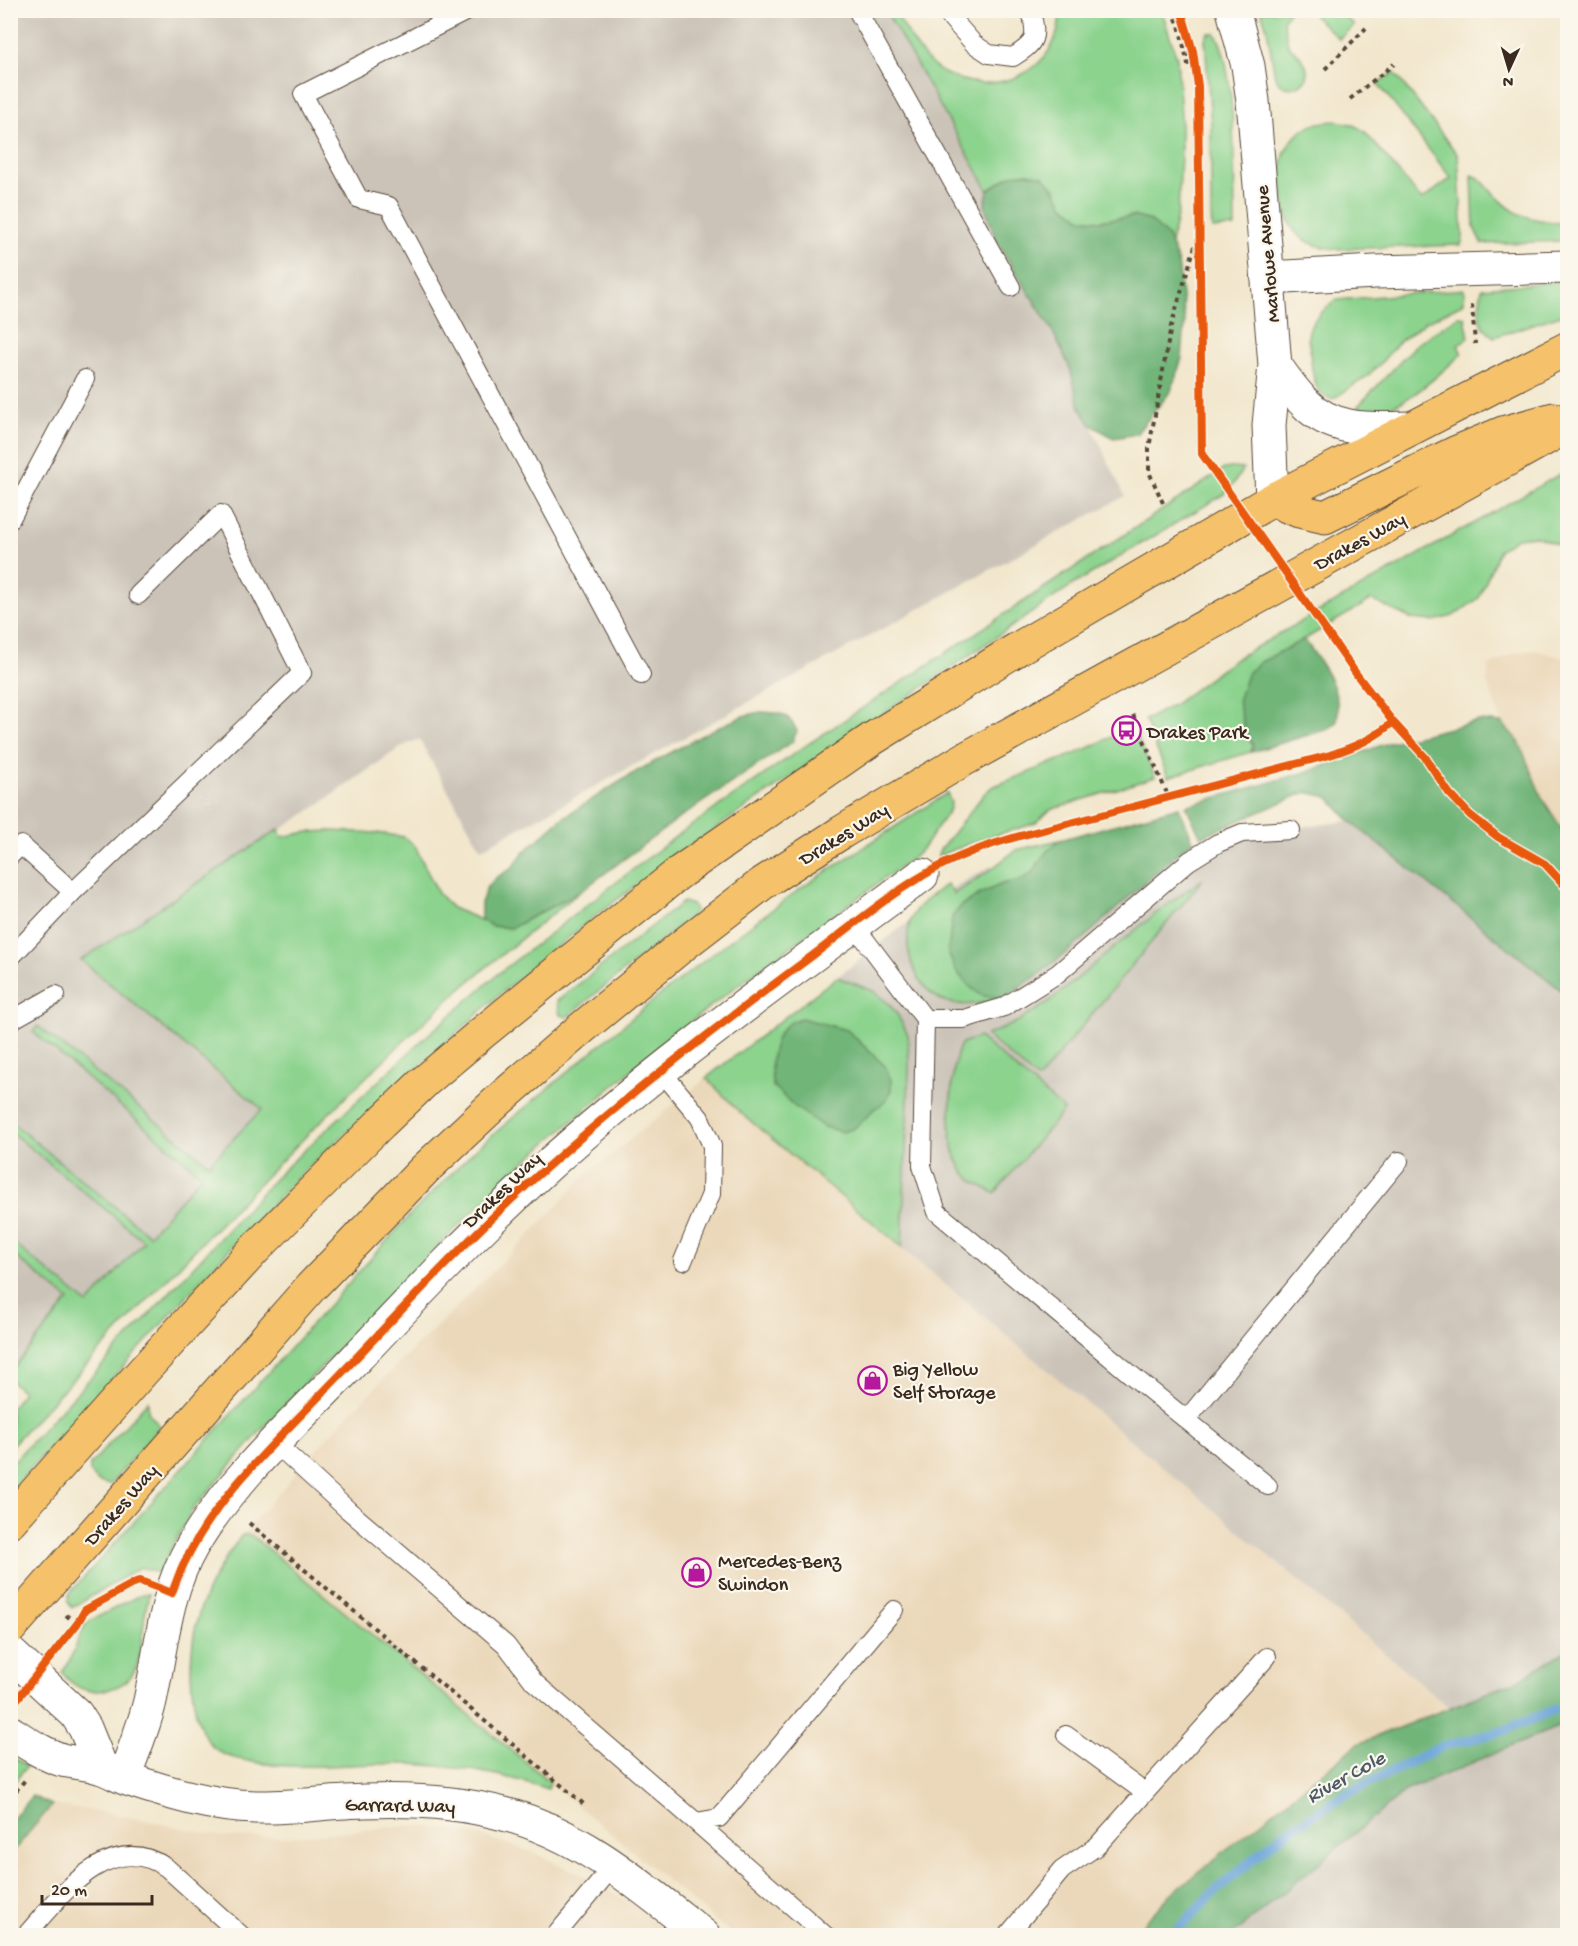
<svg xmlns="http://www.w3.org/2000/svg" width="1578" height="1946" font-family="'Gochi Hand',sans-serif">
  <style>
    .built { fill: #ebd8ba }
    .industrial { fill: #cbc3b8 }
    .green { fill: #8cd38e; stroke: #647e56; stroke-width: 1.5 }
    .forest { fill: #71b579; stroke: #56704c; stroke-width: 1.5 }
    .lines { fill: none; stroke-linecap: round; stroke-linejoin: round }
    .stream { stroke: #66a2d6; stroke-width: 10 }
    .service-casing { stroke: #564638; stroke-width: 20 }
    .minor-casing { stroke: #564638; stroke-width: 35 }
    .tertiary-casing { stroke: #564638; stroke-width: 35 }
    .primary-casing { stroke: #564638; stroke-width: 35 }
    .path { stroke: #564638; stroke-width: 4; stroke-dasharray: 4.5 4.5; stroke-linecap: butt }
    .service { stroke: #fff; stroke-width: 18 }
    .minor { stroke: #fff; stroke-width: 33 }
    .tertiary { stroke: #fff; stroke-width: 33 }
    .primary { stroke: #f5c16b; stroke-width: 33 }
    .cycleway-casing { stroke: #fbf7ec; stroke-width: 11 }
    .cycleway { stroke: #e8590c; stroke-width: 8 }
    .labels { text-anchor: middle; stroke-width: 4.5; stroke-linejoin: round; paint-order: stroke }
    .street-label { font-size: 20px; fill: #3b2a1e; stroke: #fbf7ec }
    .poi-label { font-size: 20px; fill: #3b2a1e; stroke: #fbf7ec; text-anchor: start }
    .water-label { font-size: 21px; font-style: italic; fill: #4c5a68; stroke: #fbf7ec }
  </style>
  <rect width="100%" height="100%" fill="#fbf7ec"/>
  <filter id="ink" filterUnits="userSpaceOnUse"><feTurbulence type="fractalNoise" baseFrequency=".0167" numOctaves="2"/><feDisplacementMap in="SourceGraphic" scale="12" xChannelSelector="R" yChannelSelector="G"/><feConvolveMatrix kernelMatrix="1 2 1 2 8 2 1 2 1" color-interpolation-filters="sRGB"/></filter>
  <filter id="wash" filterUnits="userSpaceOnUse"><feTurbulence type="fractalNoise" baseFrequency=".008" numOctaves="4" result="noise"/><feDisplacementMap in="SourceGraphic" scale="24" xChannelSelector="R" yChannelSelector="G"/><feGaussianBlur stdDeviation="1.35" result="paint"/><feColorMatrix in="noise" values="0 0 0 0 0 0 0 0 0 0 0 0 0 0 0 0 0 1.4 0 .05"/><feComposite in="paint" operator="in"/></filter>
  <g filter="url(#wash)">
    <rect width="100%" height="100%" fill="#f2e7cd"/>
    <!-- built -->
    <path class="built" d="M1535,650L1567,659V837L1542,798L1519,742L1502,723L1487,682L1489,666L1514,653Z
      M706,1078L742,1114L1450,1708L1358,1744L1171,1894L1133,1935H733L251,1535H242L332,1432L396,1366L523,1242L582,1179Z
      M52,1805L110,1813L224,1837H287L415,1825L469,1832L532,1852L591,1879L641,1910L671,1935L11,1936V1854Z"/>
    <!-- industrial -->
    <path class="industrial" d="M864,10L867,16L887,12L988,190L985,206L997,242L1051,328L1070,368L1080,408L1091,425L1125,496L481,849L419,739L401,747L311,810L82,959L263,1109L209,1164L202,1176L88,1304L74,1294L11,1371V11Z
      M1350,821L1567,995V1650L1519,1680L1450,1708L742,1114L706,1078L954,887L989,867Z
      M1567,1723V1935L1232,1936L1407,1790Z"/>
    <!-- green -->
    <path class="green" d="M867,11H894C907,30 921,60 942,72C994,100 1060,73 1060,11H1162L1177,59L1181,115V155L1178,212L1171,243L1168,237L1133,216L1100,221L1080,218L1063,204L1055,189L1011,175L988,190L887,13L867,16Z
      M1261,11H1290L1283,20L1288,45C1299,55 1309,62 1307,78C1297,91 1282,91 1275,77L1267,29Z
      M1309,11H1339L1354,25L1339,39Z
      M1208,33H1215C1237,64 1234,185 1235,227L1212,229L1211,215V125L1205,39Z
      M1394,72L1458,155L1463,238L1461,245L1335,249C1299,245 1287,230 1283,196C1282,182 1280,168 1284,155C1296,121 1337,112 1364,131L1422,200L1451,178L1378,84Z
      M1472,175L1479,178C1514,215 1516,218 1567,224L1564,241L1482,244L1474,228Z
      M1567,281V313L1494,337C1474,324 1479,309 1482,288Z
      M1464,289V302L1460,305L1424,323L1399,342L1379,365L1365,378L1333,399C1312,397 1312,368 1310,351C1310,347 1308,341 1308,337C1309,321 1325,308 1337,300Z
      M1459,316L1465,317L1469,338L1458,345L1462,354C1440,373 1402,412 1371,411C1366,411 1361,409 1357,407L1417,344Z
      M1231,468L1243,469L1234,483L1223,495L1074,584L719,826L600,912L507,988L307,1168L225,1254L11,1491V1464L279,1174L429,1034L499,973L675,837L808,744L1224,469Z
      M1567,470V548L1535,536L1517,538L1499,550L1479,598L1453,616L1433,621L1412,619L1371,600L1285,651L1261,662L1244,727L1253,746L1251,752L1168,777L1145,720L1173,705L1237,658Z
      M1133,727L1155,777L1050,810L1036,823L971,843L938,856L939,851L984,794L992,787L1077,753Z
      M947,793L951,803L950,809L923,848L914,857L734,988L654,1051L517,1168L418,1266L264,1427L193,1509L158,1573L140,1567L72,1608L68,1601L69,1594L410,1215L477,1148L645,1007L728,942L804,886Z
      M279,829L281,837L308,832L331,831L377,833L404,837L415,846L438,893L452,908L481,920L492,926L511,928L581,891C537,927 490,962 448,1000C294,1141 152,1294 11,1446V1408L23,1392L11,1381V1371L69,1300L11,1253V1241L88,1304L144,1241L11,1132L10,1121L149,1235L202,1175L33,1032L38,1026L209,1164L262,1109L81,960Z
      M1060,840L1047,851L1032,873L1021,880L1002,884L1003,998C985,1002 965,1008 947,1002C914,992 897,940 915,911C923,900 936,892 947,884L954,894L986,873L1016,850Z
      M1203,879L1038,1080L986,1035C1033,1020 1067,987 1104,956C1136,929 1168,903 1203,879Z
      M683,902L693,905L695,910L693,915L567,1017L560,1015L557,1001Z
      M837,977L873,991L888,1003L897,1014L908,1035L909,1071L902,1247L742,1114L706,1078Z
      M979,1037L1064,1110L995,1193C983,1187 969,1181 962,1169C957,1161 954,1152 952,1143C948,1124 951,1058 962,1043Z
      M148,1401V1412L160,1426L110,1485C97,1482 89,1479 90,1465Z
      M242,1535H251L550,1782L548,1789C503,1774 458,1766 410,1764C355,1762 303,1772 248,1761C238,1759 225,1757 218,1751C196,1736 192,1698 191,1673C191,1616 208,1580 242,1535Z
      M142,1594H149C147,1603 145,1613 144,1622C140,1656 142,1688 97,1691C83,1692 70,1684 62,1672L68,1664L85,1625L90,1621Z
      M11,1756L27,1766L11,1786Z"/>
    <!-- forest -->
    <path class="forest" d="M1027,173L1043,176L1055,189L1063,204L1080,218L1100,221L1133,216L1151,221L1168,237L1178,262L1185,322L1182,358L1171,391L1136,434L1114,438L1091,425L1080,408L1070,368L1051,328L997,242L985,206L988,190L1011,175Z
      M1304,639C1322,665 1342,688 1337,721L1328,729L1251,752L1253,746L1244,727L1238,701L1248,672L1261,662Z
      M761,712C782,713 787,712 797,731L792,742L682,816L581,891L511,928L492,926L481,920V903L487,887L497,877L511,869L524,852L561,819L632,774L708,732L743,716Z
      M1479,721L1502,723L1519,742L1542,798L1567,837V995L1350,821L1328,797L1306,792L1201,837L1186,806L1310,771L1388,743Z
      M1179,807L1193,841L1176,854L1084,938L1042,972L1003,998L982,996L969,986L956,971L948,953L952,917L961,906L980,894L1002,884L1021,880L1032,873L1047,851L1060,840Z
      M801,1018L847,1030L885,1066L891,1080V1090L885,1102L873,1110L865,1119L853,1129L842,1132L824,1127L795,1107L773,1086C769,1068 771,1036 788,1024C792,1021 797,1020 801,1018Z
      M1567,1650V1723L1407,1790L1232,1935H1133L1171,1894L1358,1744L1519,1680Z
      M32,1796L52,1805L11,1854V1821Z"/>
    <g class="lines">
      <!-- stream -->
      <path class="stream" d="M1172,1936L1213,1893L1282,1835L1348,1793L1443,1746L1500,1732L1568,1704"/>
    </g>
  </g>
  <g filter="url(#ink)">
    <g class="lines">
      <defs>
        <path id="service" d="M469,10L303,94L359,199L389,206L641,675
          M857,10L1011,287
          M944,10L974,44L989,54L1013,57C1037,42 1037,38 1031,10
          M10,520L85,379
          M10,856L21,845L73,892
          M854,925L925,1019L922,1166L937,1212L1135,1378L1268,1486
          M10,958L73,892L302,673L221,514L138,595
          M925,1019H964L1004,1007L1057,974L1189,861L1218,843L1242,833L1291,830
          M10,1021L56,995
          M661,1071L700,1118L712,1146L711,1194L683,1261
          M1187,1419L1399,1161
          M275,1443L348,1510L506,1645L534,1682L696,1822L719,1818L894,1610
          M1066,1735L1144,1792
          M696,1822L826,1936
          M25,1936C60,1897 109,1828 167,1868L242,1936
          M555,1936L614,1865
          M1007,1936L1062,1870L1097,1846L1267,1657"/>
        <path id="minor" d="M1268,278L1375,272L1568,267
          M10,1653L76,1714L85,1728L101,1767
          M10,1732C27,1743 43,1754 62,1760C75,1763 90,1763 102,1768C111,1771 119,1776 127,1779C168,1793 212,1806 256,1807C292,1808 328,1802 364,1801C411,1799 459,1802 504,1814C582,1834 642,1887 704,1936
          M124,1777C133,1752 144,1727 150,1701C161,1650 165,1592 192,1546C230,1481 295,1422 347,1368C411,1300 475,1232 544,1169C662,1062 794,970 922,875"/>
        <path id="tertiary" d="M1233,10L1248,66L1253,101L1275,365L1269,425L1272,500
          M1275,365C1284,378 1293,391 1304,402C1333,433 1373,429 1412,428"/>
        <path id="primary" d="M1272,500L1299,511L1325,517L1455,453L1503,433L1554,419
          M10,1521L144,1370L254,1250L381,1123L424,1082L482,1033L680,872L872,739L1019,648L1272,500L1568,348
          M10,1628L311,1287L425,1169L500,1099L583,1027L683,945L763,883L842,832L963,760L1568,426"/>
      </defs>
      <!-- service casing -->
      <use href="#service" class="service-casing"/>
      <!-- minor casing -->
      <use href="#minor" class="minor-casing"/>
      <!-- tertiary casing -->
      <use href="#tertiary" class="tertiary-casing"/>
      <!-- primary casing -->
      <use href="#primary" class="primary-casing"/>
      <!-- path -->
      <path class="path" d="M1172,10L1179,25L1189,69L1196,68
        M1325,69L1366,28
        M1350,99L1394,64
        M1472,305L1475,344
        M1163,503L1149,472V448L1171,326L1198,236
        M1133,715L1169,798
        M249,1523L586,1806
        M66,1615L77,1624
        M10,1798L25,1780"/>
      <!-- service -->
      <use href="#service" class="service"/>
      <!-- minor -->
      <use href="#minor" class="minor"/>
      <!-- tertiary -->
      <use href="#tertiary" class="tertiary"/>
      <!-- primary -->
      <use href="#primary" class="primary"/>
      <defs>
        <path id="cycleway" d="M1181,10L1193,51L1198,86L1202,454L1357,675L1393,722L1425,757L1449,793L1470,815L1498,837L1545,864L1568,889
          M10,1708L77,1624L85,1610L136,1582L140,1581L172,1593C200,1509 272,1446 332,1383C401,1311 471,1234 546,1168C631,1092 721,1023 812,956C859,921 905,880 959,857C1002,838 1049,829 1094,817C1173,796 1252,776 1330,755C1354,747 1374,739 1393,722"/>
      </defs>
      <!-- cycleway casing -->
      <use href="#cycleway" class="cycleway-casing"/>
      <!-- cycleway -->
      <use href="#cycleway" class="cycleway"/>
    </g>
  </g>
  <!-- icons -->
  <defs>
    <symbol id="bus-ring" viewBox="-11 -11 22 22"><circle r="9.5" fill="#fbf7ec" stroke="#b5179e" stroke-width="1.5"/><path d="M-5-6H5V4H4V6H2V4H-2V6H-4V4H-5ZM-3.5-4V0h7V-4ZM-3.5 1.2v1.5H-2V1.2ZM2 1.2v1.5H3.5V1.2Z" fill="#b5179e"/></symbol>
    <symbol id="shop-ring" viewBox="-11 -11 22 22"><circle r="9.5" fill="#fbf7ec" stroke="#b5179e" stroke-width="1.5"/><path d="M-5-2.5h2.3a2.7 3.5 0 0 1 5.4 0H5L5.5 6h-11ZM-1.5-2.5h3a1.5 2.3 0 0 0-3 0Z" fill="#b5179e"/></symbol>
  </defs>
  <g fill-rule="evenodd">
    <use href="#bus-ring" x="1110" y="714" width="33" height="33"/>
    <use href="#shop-ring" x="856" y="1364" width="33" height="33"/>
    <use href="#shop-ring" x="680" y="1556" width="33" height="33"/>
  </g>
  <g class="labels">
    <!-- street labels -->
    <g class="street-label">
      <text transform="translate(1266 254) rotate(-95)" y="7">Marlowe Avenue</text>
      <text transform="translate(1359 540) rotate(-29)" y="7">Drakes Way</text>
      <text transform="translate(843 833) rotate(-32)" y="7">Drakes Way</text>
      <text transform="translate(501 1189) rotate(-44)" y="7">Drakes Way</text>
      <text transform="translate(120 1504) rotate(-49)" y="7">Drakes Way</text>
      <text transform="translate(400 1804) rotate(1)" y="7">Garrard Way</text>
    </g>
    <!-- poi labels -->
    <g class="poi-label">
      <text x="1147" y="738">Drakes Park</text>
      <text x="893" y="1375">Big Yellow<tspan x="893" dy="23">Self Storage</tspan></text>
      <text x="718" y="1567">Mercedes-Benz<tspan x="718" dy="23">Swindon</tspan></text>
    </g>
    <!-- water labels -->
    <g class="water-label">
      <text transform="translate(1345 1776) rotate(-29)" y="7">River Cole</text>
    </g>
  </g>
  <!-- margin -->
  <rect width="1578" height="1946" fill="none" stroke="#fbf7ec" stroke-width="36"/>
  <!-- north arrow -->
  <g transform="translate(1509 69) rotate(184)" stroke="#fbf7ec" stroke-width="4.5" paint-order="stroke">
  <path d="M0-4.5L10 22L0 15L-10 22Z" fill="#3b2a1e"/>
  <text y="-9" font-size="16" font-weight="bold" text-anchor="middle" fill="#3b2a1e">N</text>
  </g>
  <!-- scale -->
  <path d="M42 1895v9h110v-9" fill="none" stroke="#3b2a1e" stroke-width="3"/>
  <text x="51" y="1895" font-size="18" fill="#3b2a1e" stroke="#fbf7ec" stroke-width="4.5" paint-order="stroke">20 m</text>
</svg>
